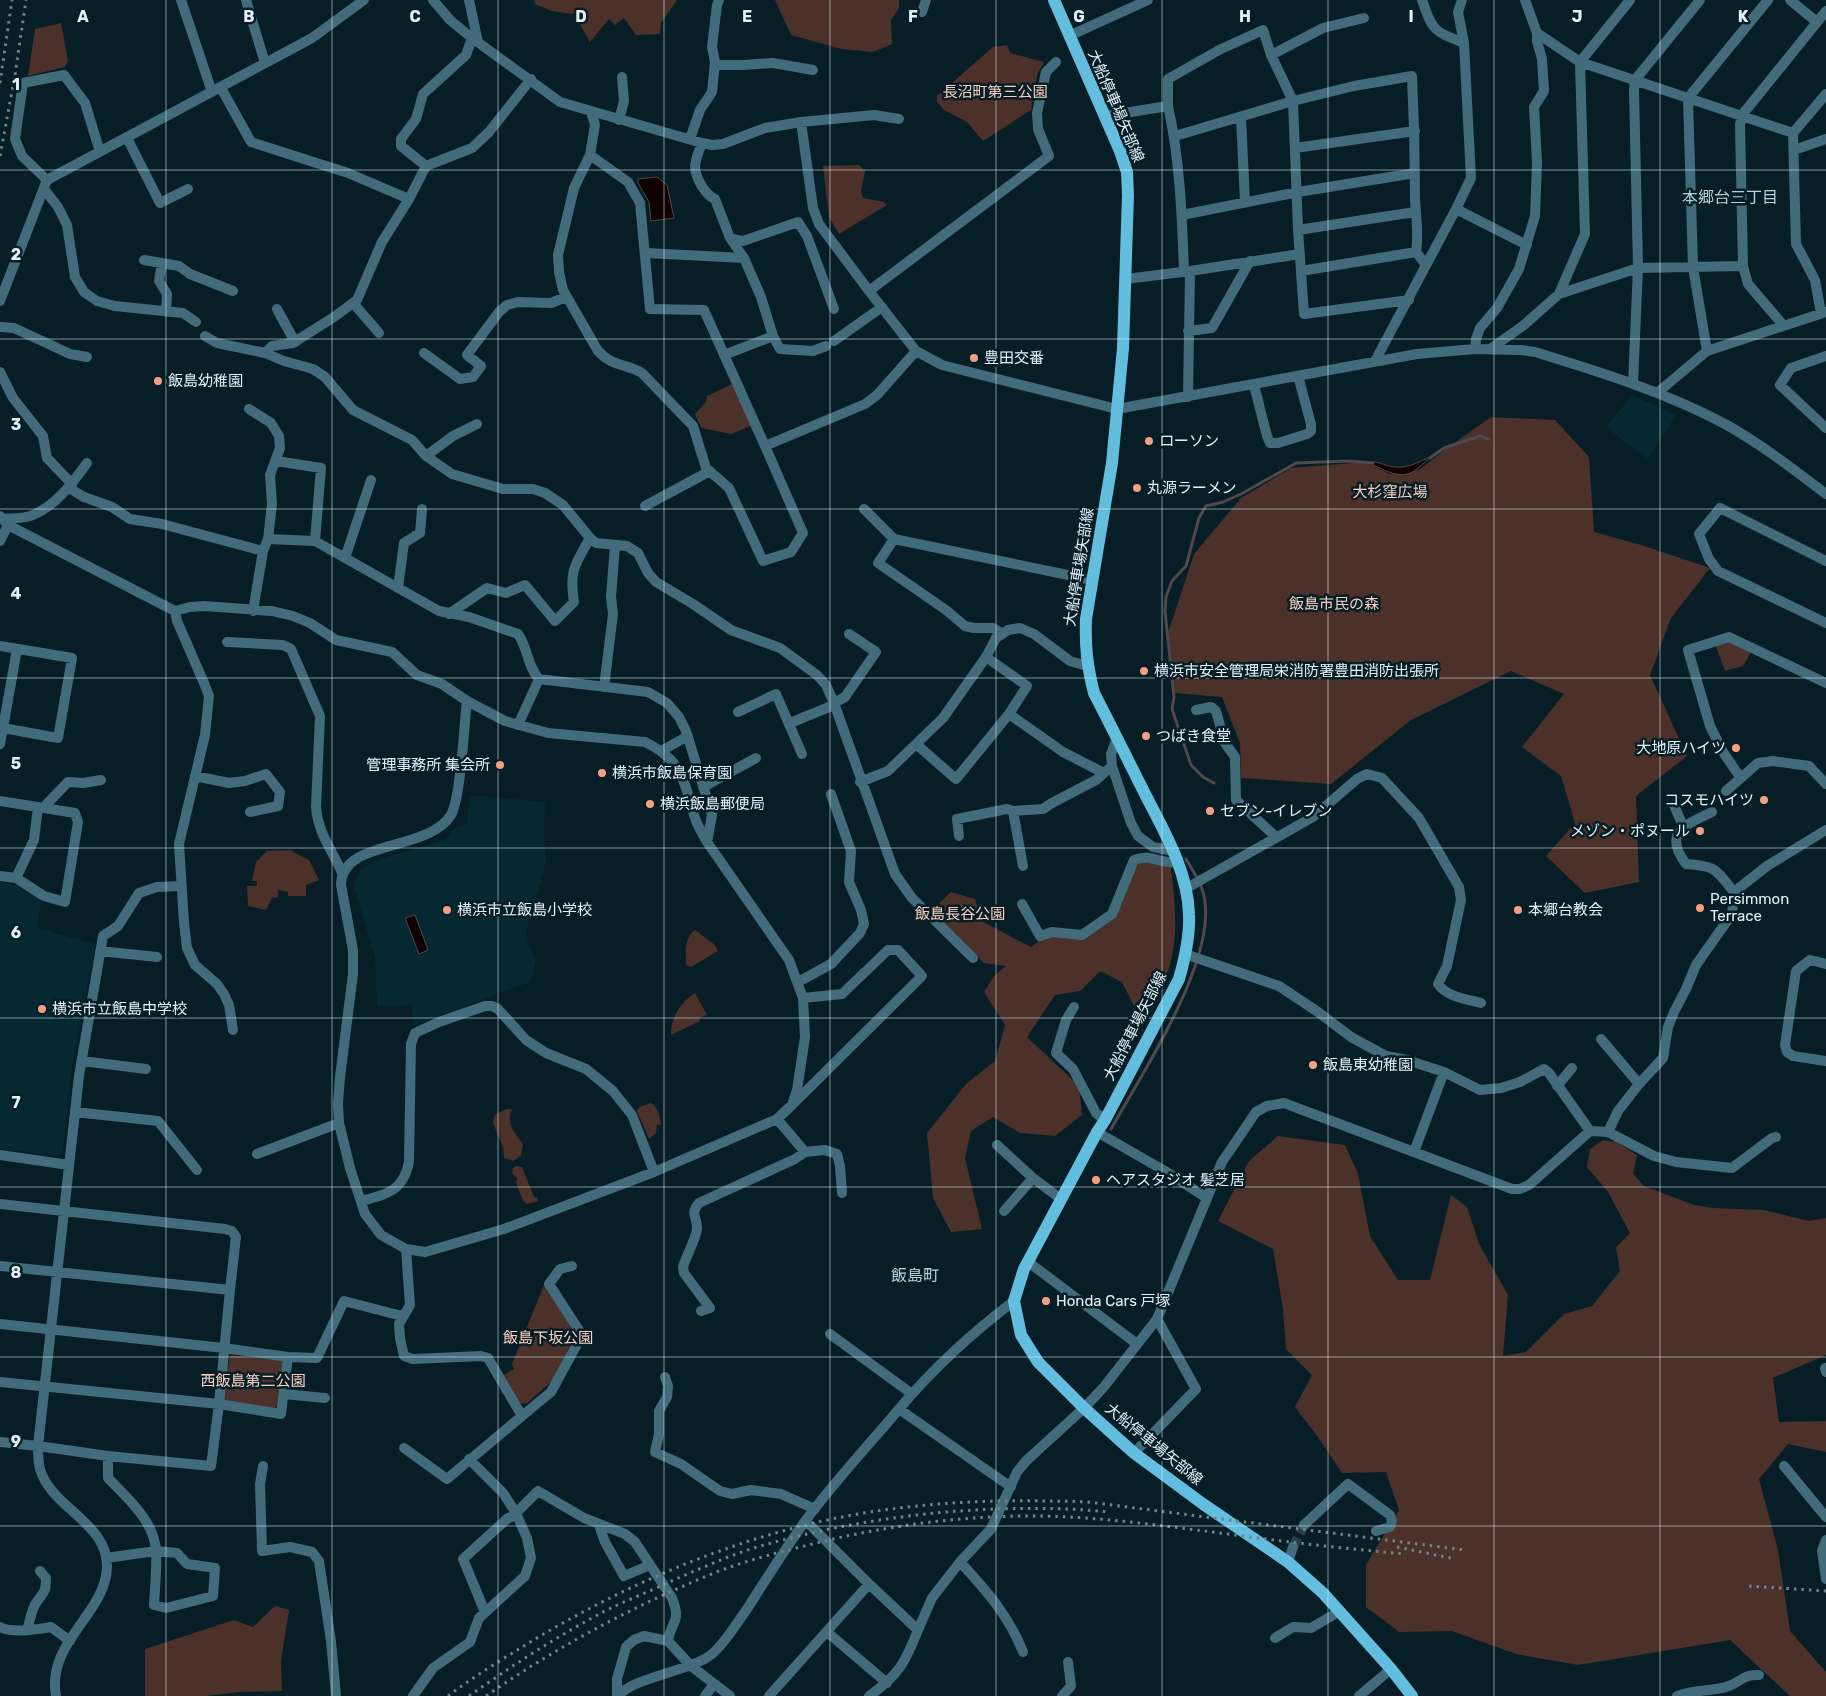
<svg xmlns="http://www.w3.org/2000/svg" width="1826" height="1696" font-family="Rubik,'Noto Sans JP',sans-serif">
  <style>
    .built { fill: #052833 }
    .green { fill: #4b3129 }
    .water { fill: #100; stroke: #50484a }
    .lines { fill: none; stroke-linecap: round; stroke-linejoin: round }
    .stream { stroke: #50484a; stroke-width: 3 }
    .minor-tunnel { stroke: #283e46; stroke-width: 10; stroke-dasharray: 10 5; stroke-linecap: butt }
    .minor { stroke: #426b7b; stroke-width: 10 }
    .major { stroke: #63bdde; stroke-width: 12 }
    .rail { stroke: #70838a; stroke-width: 3; stroke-dasharray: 2.5 5; stroke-linecap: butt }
    .grid { fill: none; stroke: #e3f1f7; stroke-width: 1; stroke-opacity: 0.55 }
    .poi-dot { fill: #f39f84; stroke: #071e27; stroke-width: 2 }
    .labels { text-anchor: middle; stroke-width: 5; stroke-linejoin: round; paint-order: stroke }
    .park-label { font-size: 15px; fill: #f9cec1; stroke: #071e27 }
    .street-label { font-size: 15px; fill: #e3f1f7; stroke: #071e27 }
    .poi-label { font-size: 15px; fill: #e3f1f7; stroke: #071e27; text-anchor: start }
    .neighbourhood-label { font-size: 16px; fill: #b4d0db; stroke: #071e27 }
    .grid-label { font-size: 16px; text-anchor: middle; font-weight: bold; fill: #e3f1f7; stroke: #071e27; stroke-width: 5; stroke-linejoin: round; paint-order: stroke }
  </style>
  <rect width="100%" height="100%" fill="#071e27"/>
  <!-- built -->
  <path class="built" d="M1632,395L1676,415L1647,459L1606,427Z
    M470,795L545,802L544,838L546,859L544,871L526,931L528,943L536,960L531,982L492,995L490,997L415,1025L413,1024L412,1005L377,1006L375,958L355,889V882L361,869L373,862L446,839L452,832L451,830L467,824Z
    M0,882L15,885L41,899L37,928L95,944L71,1074L63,1151L58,1155L0,1149Z"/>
  <!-- green -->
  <path class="green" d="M534,0H677L661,23L660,34L636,35L624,18L615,25L609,19L590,42L574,14L552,11L535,4Z
    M775,0H899V8L891,20L892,44L873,52L842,49L791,35Z
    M61,23L68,61L65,67L28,76L35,29Z
    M1007,45L1010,53L1044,62L1037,75L1031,110L983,141L967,122L944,110L937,102V96L993,47Z
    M859,165L865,171L861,191L863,198L884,202L887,205L839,234L829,217L823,166Z
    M734,383L753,425L731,434L706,429L701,427L695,414L706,402L707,396Z
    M1491,417L1555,420L1589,457L1594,532L1638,544L1710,568L1671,618L1650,675L1687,756L1636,796L1639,882L1585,893L1546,856L1575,823L1561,776L1522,747L1564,694L1511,671L1411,720L1331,784L1241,778L1240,743L1222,697L1175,693L1168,633L1194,554L1241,498L1291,468L1366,462L1389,474L1419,470L1447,448Z
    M1728,641L1751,652L1743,666L1725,671L1716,646Z
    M290,850L309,860L319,880L306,885V896H288V892L278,890V897L272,898L266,910L248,906L247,886H257V881H252L256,862L267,851Z
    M1135,856L1170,859C1174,896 1180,932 1169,968C1165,983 1156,997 1149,1011L1136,1010L1122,982L1100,971L1080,991L1055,995L1027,1037L1079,1086L1082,1115L1055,1136L1020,1133L993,1117L971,1131L965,1158L982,1229L951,1232L933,1198L927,1133L966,1084L995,1061L1005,1025L984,992L994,976L1006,966L984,963L931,911L951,892L975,899L981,921L1031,947L1044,937H1082L1112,915Z
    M695,930L715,945L718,951L691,967L686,965C686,953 684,937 695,930Z
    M695,993L707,1015L699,1018L700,1021L671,1035C671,1017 680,1003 695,993Z
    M651,1103C658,1107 660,1117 661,1125H657L656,1133L649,1139L637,1111L639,1107Z
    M506,1109H512C506,1124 514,1132 523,1144L521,1156L513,1161L504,1158L503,1147L493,1123L495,1115Z
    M1278,1136L1345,1145L1358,1174L1370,1236L1398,1280H1430L1451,1195L1467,1207L1479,1244L1508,1295L1503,1356L1526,1352L1564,1314L1592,1306L1620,1271L1616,1247L1630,1233L1608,1192L1587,1167L1590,1149L1603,1140L1616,1142L1637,1155L1633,1174L1644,1186L1694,1205L1713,1208L1764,1210L1809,1221L1826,1218V1355L1773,1378L1779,1422L1826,1421V1452L1788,1444L1759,1479L1778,1550L1790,1631L1826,1672V1696H1790L1730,1640L1578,1665L1516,1654L1452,1631L1399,1632L1366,1607V1565L1399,1510L1386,1472L1342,1473L1318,1437L1295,1407L1312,1375L1286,1349L1283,1309L1273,1249L1218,1221L1249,1161Z
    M516,1166L522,1167L534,1197L537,1198L538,1201L528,1204L523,1201L516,1182L517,1178L512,1173L513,1168Z
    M544,1285L574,1331V1337L552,1381L526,1404L519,1403L504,1375L514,1369L512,1364Z
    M230,1355L283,1361L277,1405L275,1408L227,1402L223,1399Z
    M275,1606L289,1610L281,1661L282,1691L240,1692L205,1696H145V1649L234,1620L253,1627Z"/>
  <!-- water -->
  <path class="water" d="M657,177L667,185L674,218L651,221L649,202L638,183V179Z
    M1432,456C1414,471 1410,480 1386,471C1380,468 1374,466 1369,462C1376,461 1382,464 1389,466C1405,470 1417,463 1432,456Z
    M415,915L428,950L419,954L405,918Z"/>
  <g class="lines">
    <!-- stream -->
    <path class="stream" d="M1430,458L1444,448L1480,436L1489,439
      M1214,783L1203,777L1191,765L1172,709L1174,697L1165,611L1166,597L1172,581L1186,566L1199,518L1206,506L1223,502L1241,494L1296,463L1349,461L1373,463
      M1111,1129C1141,1075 1224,951 1202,889C1199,879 1191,868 1186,859"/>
    <!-- minor-tunnel -->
    <path class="minor-tunnel" d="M1293,1547L1304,1525"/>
    <!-- minor -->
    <path class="minor" d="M181,0L212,92
      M246,0L265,63
      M433,0L450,20L472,38L560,102L702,143L712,145L723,144L765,128L801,122L874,115L899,119
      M469,0L478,42
      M1422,0C1433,31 1433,31 1464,43
      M1790,0L1817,22
      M922,12L926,0
      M1537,33L1580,62L1793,133
      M1069,36L1148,0
      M1271,55L1323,28L1364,18
      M715,65H743L773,63L813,70
      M221,88L251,142L348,173L409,199
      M1168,106V79L1219,50L1263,30L1271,55L1293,101L1298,230L1304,314L1409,300
      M591,112L595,125L590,155L574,188L558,255L559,272L563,290L598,351C613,367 625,363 642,373L693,426L706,468L729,488L763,561L791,552L803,533L765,446L865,404L877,395L916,351
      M1106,116L1168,106C1180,160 1182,216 1184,271
      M1241,117L1245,202
      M619,120L624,101L622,77
      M801,122L813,208L819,224L869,291L916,351L942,365L1117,409L1417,354L1475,349L1521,350L1535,352C1600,372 1665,392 1725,424C1761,444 1793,469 1826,494
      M1175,136L1293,101L1354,86L1412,76C1414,117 1415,158 1415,199C1416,217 1419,234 1416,252L1426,265
      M127,138L160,203L188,189
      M690,139L700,110L712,92L715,62L712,47L717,5L719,0
      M702,143C699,150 696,159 695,166C695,177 705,195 715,199L730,238L744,258L761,297L773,336L780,349L813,351L826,346
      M1295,148L1415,131
      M1794,150L1826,139
      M590,155L628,182L640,203L650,309L704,310L765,446
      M426,166L401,146V139L416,119L423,94L466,55L472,38
      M47,180L22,156L15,139L23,83L64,75L85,103L100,152
      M44,189L58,207L67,225L75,277L84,292L97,301L115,306L183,313L196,322
      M1456,209L1527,245
      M1182,215L1298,192L1415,173
      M1298,230L1415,212
      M730,238L743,241L798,222L807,236L834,309
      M646,253L744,258
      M144,260L179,266L190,274L233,291
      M162,263L159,281L167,294L166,312
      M1301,271L1416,252
      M1126,279L1190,271L1300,254
      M869,291L1049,156L1038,129L1037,113L1046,72L1056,62
      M1559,294L1585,234L1580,62L1630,0
      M0,301L47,180L312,38L364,0
      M353,303L379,333
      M277,309L295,342
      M1821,313L1815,280L1796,244L1793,133L1826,94
      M1783,325L1748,284L1743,266L1740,125L1742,115L1826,11
      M0,327L14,328L70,354L87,357
      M1188,331L1212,328L1250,261
      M205,336L217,343L265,353L284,361L313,369L325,377L353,410L412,440L426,456L452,474L503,489H533L545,493L563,505L590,538L596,543L627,546L638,553L648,573L656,582L693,604L731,630L780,648L817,675L826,685L834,703L895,874L912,898L973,958
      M834,341L882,307
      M1475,349L1476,339L1480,328L1497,308L1519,269L1535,216L1537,162L1534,107L1544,91L1542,59L1537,41V33L1525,0
      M1490,349L1524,325L1559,294L1638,268L1743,266
      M1707,351L1693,267L1688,98L1768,0
      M265,353L272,346L293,343L334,317L357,300L382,242L409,199L426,166L472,148L489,132L531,79
      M424,353L460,379L473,377L481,366L467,355L499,312L507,305L518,302L551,303L566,297
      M724,355L773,336
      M1826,356L1791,368L1780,385L1826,428
      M1375,361L1456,209L1471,178L1464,43L1458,12L1462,0
      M0,372L13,398L43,436L47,458L72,484
      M1633,384L1638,268L1634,89L1635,80L1700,0
      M1254,385L1267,436L1270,443H1278L1307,434L1311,431V424L1298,376
      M1657,393L1707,351L1826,312
      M1188,397L1190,271
      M249,409L271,423L279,436L280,448L270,475L272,504L268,539L263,551L253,611
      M426,456L453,436L477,424
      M276,461L321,468L315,541
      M69,488L84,497L112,507L130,519L162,524L263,551
      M645,506L710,471
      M864,509L894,539
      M0,516L8,525L175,611L190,607L204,606L272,611L293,616L310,623L336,640L392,652L417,675L442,684L467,701L505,721L548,733L645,742C686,762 683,783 696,821C699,828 703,835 707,842L789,960L803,998L805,1037L797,1090L792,1105L777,1119L654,1172L504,1229L425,1252L406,1249L381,1235L365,1214L350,1168L339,1123L338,1104L340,1077L353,974V950L341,885C342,838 427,853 451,815C461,797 464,724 467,701
      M2,519C12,518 24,519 33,515C57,505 73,482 87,463
      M268,539L315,541L439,611L469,617L518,634C528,648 527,666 539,679
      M0,541L8,525
      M345,558L371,480
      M1826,561L1720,508L1699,534L1709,559L1718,571L1826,623
      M398,588L404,543L420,533L422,509
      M175,611L177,621L204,683L209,696L205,735L179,844L184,923L187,948L195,965L217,984L224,994L229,1005L233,1030
      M449,614L487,588L506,593L525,585L555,621L574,602C569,570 575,565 590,538
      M1001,633L993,628H974L965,626L946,610L878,563L894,539L1092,580
      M227,642L283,645L291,649L320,716L316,807C318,834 332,849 342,873
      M0,646L72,658L58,738L3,728L0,744
      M604,687L613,614L611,597L615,545
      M834,703L845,697L876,652L849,634
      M1196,710L1211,707L1216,711L1225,743L1235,757L1236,800L1276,837
      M738,712L776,694L802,754
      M1009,714L1063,752L1102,772
      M790,723L834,705
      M518,725L539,679L648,692L667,703L679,717L686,731L712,815L707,842
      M3,728L17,649
      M916,744L956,779L1009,714L1027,686L986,657
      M661,751L688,736
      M1112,766L1131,823L1138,836L1153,847L1174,851
      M195,776L229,783L245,781L266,774L280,792L278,806L250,812
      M1740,777L1723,752L1710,726L1688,650L1729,637L1826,683
      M860,782L888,771L943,718L986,657L996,638L1008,630L1020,628L1034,634L1070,661L1087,666
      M703,787L756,758
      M1726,791L1758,763L1773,761L1809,766L1826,784
      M0,801L75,813L78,822L65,902L44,896L16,878L0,876
      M1674,805L1683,826
      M43,808L68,782L83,783L101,780
      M1013,811L1023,866
      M1712,812C1686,825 1662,832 1686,864C1717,866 1715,869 1734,892
      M959,836L957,819L1007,809L1013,811L1043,809L1052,803L1096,780L1112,766L1111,754L1117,738
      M16,878L34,840L38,807
      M1185,889L1313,817L1357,779L1367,774L1382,778L1419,818L1459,887L1461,900L1447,966L1438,984C1447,997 1466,999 1481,1003
      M1022,904L1040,936L1052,932L1082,935L1112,914L1134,860C1151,853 1161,865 1177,862
      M100,951L157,957
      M1185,954L1279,986L1318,1012L1351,1037L1386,1056L1407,1060L1444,1072L1480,1090L1501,1088L1520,1082L1544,1069L1549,1073L1590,1131
      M1826,964L1810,960L1796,971L1785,1045L1787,1052L1793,1056L1826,1061
      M798,982L831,964L860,933L864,924L861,910L849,882L851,851L831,794
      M1074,1007L1066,1020L1056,1053L1073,1069L1096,1113L1105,1120
      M1601,1039L1639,1084
      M82,1061L146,1069
      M1557,1086L1572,1068
      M794,1103L922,976L898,950H888L842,994L803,998
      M75,1112L158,1121L197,1170
      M777,1119L805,1152L825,1150L837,1154L840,1166L842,1193
      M1097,1132L1165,1171L1207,1198
      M1608,1132L1654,1156L1676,1162L1732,1168L1772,1138L1776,1137
      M997,1145L1033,1178L1061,1199
      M1414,1152L1444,1072
      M257,1154L339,1123
      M0,1155L69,1165
      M361,1201C388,1194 403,1191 409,1162L411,1044L415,1033L439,1022L485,1006H492L498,1009L526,1040L546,1053L586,1069L613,1091L632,1115L654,1172
      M0,1204L225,1229L232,1231L236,1237L230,1290
      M1004,1211L1033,1178
      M1027,1261L1137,1344
      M0,1266L230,1290L219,1404L211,1466L108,1456L38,1446L0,1442
      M701,1311L710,1308L684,1273L683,1267C686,1256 696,1239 697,1229C698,1217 689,1215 699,1203L795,1159L805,1152
      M0,1324L224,1348L288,1357L317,1358L344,1301L402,1316
      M830,1334L912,1394
      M1825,1368L1826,1372
      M665,1377L668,1386L667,1397L659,1411V1434L655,1452L681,1464L720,1491L732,1494L751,1490L781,1494L815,1509
      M0,1382L219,1404L281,1414L288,1357
      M284,1394L325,1398
      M899,1409L1011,1487
      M522,1416L551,1392L582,1335L549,1284L560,1269L572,1266
      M404,1448L447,1479L522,1416L488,1358L481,1356L413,1359L404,1356L400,1338L399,1324L410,1305L406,1249
      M1134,1453L1196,1389L1157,1319
      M263,1466L260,1484L262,1551L290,1547L312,1552L319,1561L331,1641L336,1696
      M1784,1466L1826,1517
      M516,1513L538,1491L584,1518L625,1534L635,1542L672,1598C682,1623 671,1620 668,1641
      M806,1521L869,1584
      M599,1525L605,1542L624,1576L650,1565
      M1304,1525L1348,1484L1390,1515L1392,1521L1390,1527L1376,1531
      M1826,1540L1822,1551L1826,1579
      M106,1558L156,1551L177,1553L187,1564L215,1568L213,1596L166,1608L154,1605C155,1587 157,1569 156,1551C154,1520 127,1498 108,1478V1456
      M960,1562C986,1590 1009,1616 1023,1652
      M1288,1562L1293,1547
      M485,1612L463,1559L508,1518L517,1515
      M0,1627C12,1634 38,1629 51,1627L70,1641
      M27,1630C30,1622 31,1610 36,1603C44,1591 46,1593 46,1578L40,1571
      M827,1632L887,1683
      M1275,1638L1293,1627L1311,1628L1340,1611
      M56,1696C46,1643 105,1614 107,1568C109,1523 51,1508 40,1469C38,1461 38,1453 38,1446L79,1076L103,936L118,926L139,893L157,887L181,886
      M413,1696L433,1668L470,1642L479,1618L525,1576L531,1558L527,1538L516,1513L503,1493L469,1459
      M617,1696V1679L626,1647L634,1640L644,1636L668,1641L691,1666L730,1696
      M619,1696C630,1678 692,1671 712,1654C726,1642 736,1624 747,1609C766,1579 785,1549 806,1520C834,1482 868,1446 899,1409C932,1370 973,1332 1014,1301
      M705,1696L714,1684
      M769,1696L869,1584L918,1630L932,1598L960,1562L991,1529L1017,1472L1026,1461L1084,1408L1103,1388L1157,1319L1222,1162L1256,1112L1267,1106L1284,1103L1512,1189H1520L1529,1185L1590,1131L1608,1132L1618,1111L1639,1084L1663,1058L1668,1027L1674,1012L1686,989L1696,965L1732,914L1734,892L1767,866L1826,830
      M869,1696C898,1676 905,1663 918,1630
      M1062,1696L1071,1686L1068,1662
      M1359,1696L1391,1669
      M1677,1696C1694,1689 1713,1692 1729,1686C1742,1681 1744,1674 1759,1675"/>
    <!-- major -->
    <path class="major" d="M1054,0L1120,151L1127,172L1128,195L1123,348L1112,463L1086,619C1085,646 1087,666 1094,693C1110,724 1126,756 1142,788C1162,828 1188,869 1189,915C1190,937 1185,958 1179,979L1105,1120L1097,1132L1024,1269L1014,1301L1021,1335L1038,1362L1084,1408L1134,1453L1203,1504L1288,1562L1323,1593L1391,1669L1412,1696"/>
    <!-- rail -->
    <path class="rail" d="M0,83L12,0
      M0,156L15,75L26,0
      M1397,1547L1455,1559
      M1749,1586L1826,1591
      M448,1696C473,1677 501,1660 527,1644C645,1572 779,1519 917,1506C974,1500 1031,1500 1088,1502L1465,1550
      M469,1696C513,1665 559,1635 607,1610C627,1600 649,1592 669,1582C700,1569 731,1554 764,1545C839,1524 917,1512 995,1509C1033,1508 1071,1508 1109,1512
      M486,1696C558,1646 637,1604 719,1571C743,1562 768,1555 793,1549C871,1528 951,1516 1031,1516C1097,1516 1163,1526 1228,1534C1287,1542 1347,1549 1406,1554"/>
  </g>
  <!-- grid -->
  <path class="grid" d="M166,0V1696M332,0V1696M498,0V1696M664,0V1696M830,0V1696M996,0V1696M1162,0V1696M1328,0V1696M1494,0V1696M1660,0V1696M0,170H1826M0,339H1826M0,509H1826M0,678H1826M0,848H1826M0,1018H1826M0,1187H1826M0,1357H1826M0,1526H1826"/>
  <!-- markers -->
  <g class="poi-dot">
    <circle cx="974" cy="358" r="5"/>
    <circle cx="158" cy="381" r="5"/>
    <circle cx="1149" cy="441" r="5"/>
    <circle cx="1137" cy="488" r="5"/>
    <circle cx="1144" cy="671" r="5"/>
    <circle cx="1146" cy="736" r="5"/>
    <circle cx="1736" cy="748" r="5"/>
    <circle cx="500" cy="765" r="5"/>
    <circle cx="602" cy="773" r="5"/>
    <circle cx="1764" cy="800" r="5"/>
    <circle cx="650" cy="804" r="5"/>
    <circle cx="1210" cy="811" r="5"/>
    <circle cx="1700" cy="831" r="5"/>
    <circle cx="1700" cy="908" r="5"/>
    <circle cx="447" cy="910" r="5"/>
    <circle cx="1518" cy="910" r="5"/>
    <circle cx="42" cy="1009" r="5"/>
    <circle cx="1313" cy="1065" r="5"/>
    <circle cx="1096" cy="1180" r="5"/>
    <circle cx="1046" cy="1301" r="5"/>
  </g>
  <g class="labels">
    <!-- park labels -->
    <g class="park-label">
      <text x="995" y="97">長沼町第三公園</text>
      <text x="1390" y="497">大杉窪広場</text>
      <text x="1334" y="609">飯島市民の森</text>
      <text x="960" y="919">飯島長谷公園</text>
      <text x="548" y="1343">飯島下坂公園</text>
      <text x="253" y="1386">西飯島第二公園</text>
    </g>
    <!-- street labels -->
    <g class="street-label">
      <text transform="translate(1116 106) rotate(67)" y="5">大船停車場矢部線</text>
      <text transform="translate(1079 567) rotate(-81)" y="5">大船停車場矢部線</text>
      <text transform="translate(1135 1026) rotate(-63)" y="5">大船停車場矢部線</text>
      <text transform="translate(1154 1444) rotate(39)" y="5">大船停車場矢部線</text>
    </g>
    <!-- poi labels -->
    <g class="poi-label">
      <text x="984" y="363">豊田交番</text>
      <text x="168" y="386">飯島幼稚園</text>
      <text x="1159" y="446">ローソン</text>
      <text x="1147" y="493">丸源ラーメン</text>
      <text x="1154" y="676">横浜市安全管理局栄消防署豊田消防出張所</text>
      <text x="1156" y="741">つばき食堂</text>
      <text x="1726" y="753" text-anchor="end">大地原ハイツ</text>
      <text x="490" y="770" text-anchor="end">管理事務所 集会所</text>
      <text x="612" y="778">横浜市飯島保育園</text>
      <text x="1754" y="805" text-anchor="end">コスモハイツ</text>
      <text x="660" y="809">横浜飯島郵便局</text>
      <text x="1220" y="816">セブン-イレブン</text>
      <text x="1690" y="836" text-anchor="end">メゾン・ポヌール</text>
      <text x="1710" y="904">Persimmon<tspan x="1710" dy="17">Terrace</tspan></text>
      <text x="457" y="915">横浜市立飯島小学校</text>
      <text x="1528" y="915">本郷台教会</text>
      <text x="52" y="1014">横浜市立飯島中学校</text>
      <text x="1323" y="1070">飯島東幼稚園</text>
      <text x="1106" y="1185">ヘアスタジオ 髪芝居</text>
      <text x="1056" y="1306">Honda Cars 戸塚</text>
    </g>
    <!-- neighbourhood labels -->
    <g class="neighbourhood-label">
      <text x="1730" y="203">本郷台三丁目</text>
      <text x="915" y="1281">飯島町</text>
    </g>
  </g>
  <g class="grid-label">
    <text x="83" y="22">A</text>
    <text x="249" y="22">B</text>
    <text x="415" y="22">C</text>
    <text x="581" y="22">D</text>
    <text x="747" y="22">E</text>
    <text x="913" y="22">F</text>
    <text x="1079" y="22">G</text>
    <text x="1245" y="22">H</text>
    <text x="1411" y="22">I</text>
    <text x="1577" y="22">J</text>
    <text x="1743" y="22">K</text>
    <text x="16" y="90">1</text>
    <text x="16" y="260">2</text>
    <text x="16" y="430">3</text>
    <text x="16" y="599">4</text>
    <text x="16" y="769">5</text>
    <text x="16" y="938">6</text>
    <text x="16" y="1108">7</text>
    <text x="16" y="1278">8</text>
    <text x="16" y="1447">9</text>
  </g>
</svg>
